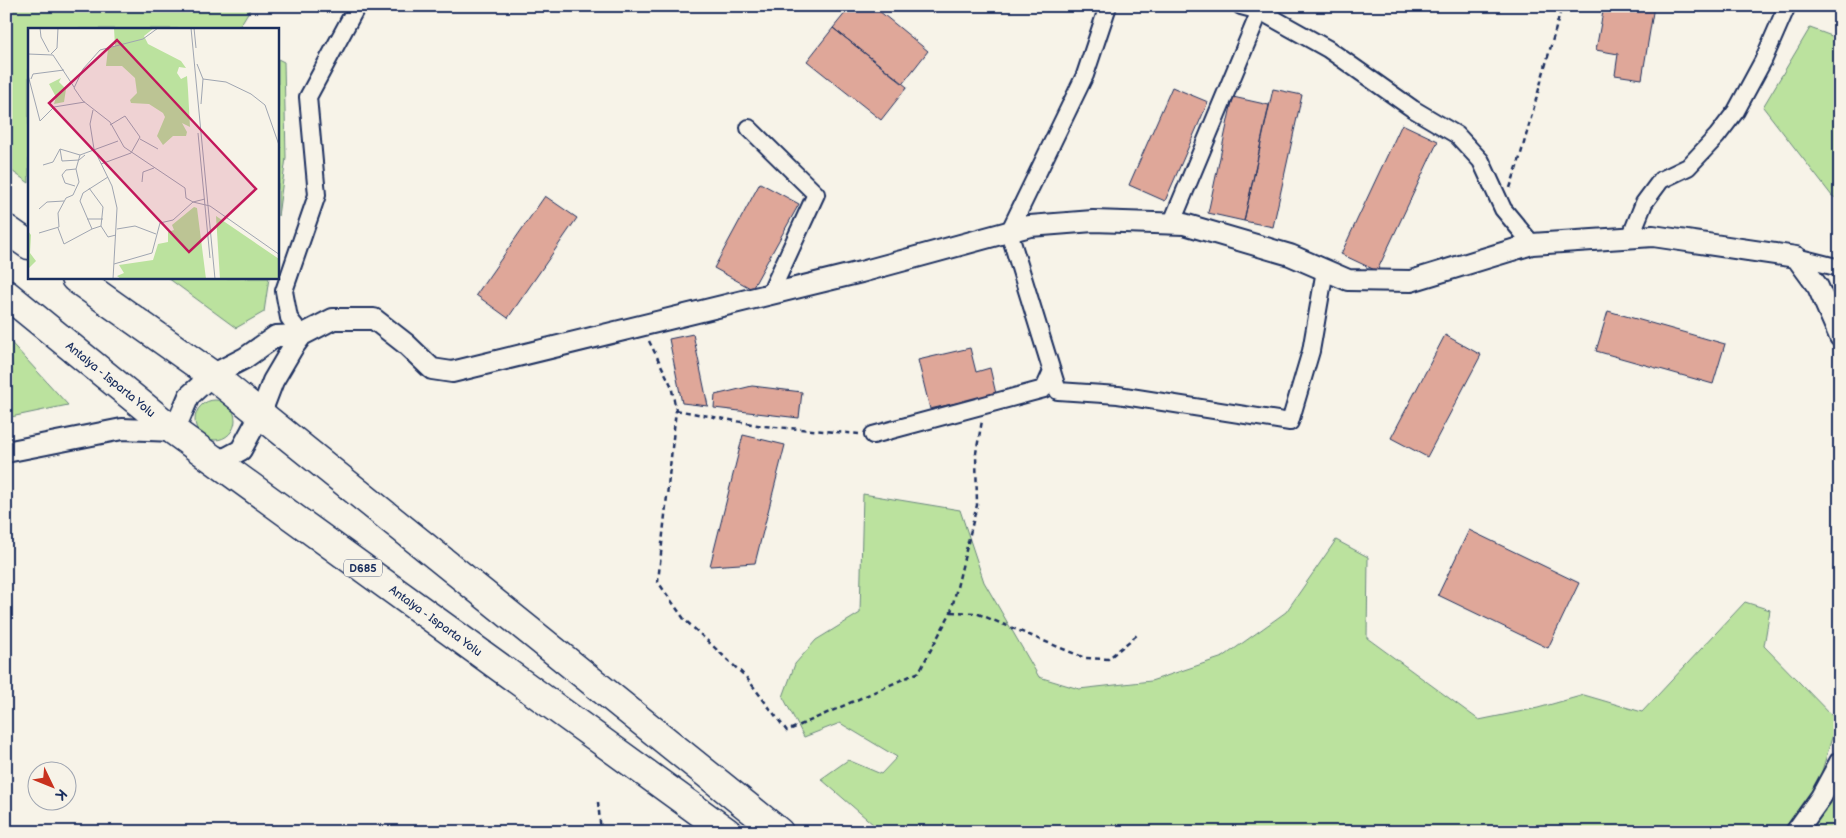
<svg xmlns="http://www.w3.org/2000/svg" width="1846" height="838" font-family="'Balsamiq Sans',sans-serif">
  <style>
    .green { fill: #bbe29e; stroke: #6b887e }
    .building { fill: #dfa799; stroke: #1b2f5e }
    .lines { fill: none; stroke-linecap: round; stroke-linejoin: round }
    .minor-casing { stroke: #1b2f5e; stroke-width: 20 }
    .tertiary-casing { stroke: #1b2f5e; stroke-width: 24 }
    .trunk-casing { stroke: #1b2f5e; stroke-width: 31 }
    .path { stroke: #1b2f5e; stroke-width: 2.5; stroke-dasharray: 5 4; stroke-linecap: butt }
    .minor { stroke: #f7f3e8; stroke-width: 16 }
    .tertiary { stroke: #f7f3e8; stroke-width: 20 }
    .trunk { stroke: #f7f3e8; stroke-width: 28 }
    .labels { text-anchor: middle; stroke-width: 4; stroke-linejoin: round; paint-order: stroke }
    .shield { fill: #f7f3e8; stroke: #5d6a87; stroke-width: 1 }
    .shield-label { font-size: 11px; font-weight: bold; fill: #1b2f5e }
    .street-label { font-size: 12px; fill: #1b2f5e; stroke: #f7f3e8 }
    .inset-road { fill: none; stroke: #9fa5b1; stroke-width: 1 }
    .view { fill: #c2185b; fill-opacity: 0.15; stroke: #c2185b; stroke-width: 2.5 }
    .inset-edge { fill: none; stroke: #1b2f5e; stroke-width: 2.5 }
  </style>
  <rect width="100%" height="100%" fill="#f7f3e8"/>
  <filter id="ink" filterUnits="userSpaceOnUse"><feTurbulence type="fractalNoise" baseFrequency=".02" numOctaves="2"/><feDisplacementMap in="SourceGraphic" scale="10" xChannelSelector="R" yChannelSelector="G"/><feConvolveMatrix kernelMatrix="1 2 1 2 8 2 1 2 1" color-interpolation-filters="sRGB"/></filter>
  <g filter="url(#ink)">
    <!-- green -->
    <path class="green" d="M6,6H252L238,29H29V183L6,167Z
      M1810,28L1840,39V200L1832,196L1763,107Z
      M278,59L284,62L286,158L278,216Z
      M168,278H269L264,312L236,328Z
      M6,337L68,405L6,418Z
      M195 420a20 20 0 1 1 40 0a20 20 0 1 1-40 0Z
      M863,494L960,510L984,582L1039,677L1079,689L1151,681L1223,657L1286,612L1336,540L1368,557L1367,638L1479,720L1538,708L1584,695L1642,712L1745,602L1770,610L1764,646L1837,721L1819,781L1840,801V832H882L821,779L848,760L881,774L897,757L840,723L804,737L783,697L795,664L816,640L860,613Z"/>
    <!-- building -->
    <path class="building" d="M851,6H873L928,51L903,83L833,28Z
      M1604,6H1654L1642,79L1615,75L1618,54L1596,50Z
      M833,28L907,87L881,120L807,61Z
      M1172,87L1208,102L1165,201L1129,185Z
      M1273,89L1302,95L1273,227L1244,221Z
      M1233,97L1269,105L1244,221L1208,213Z
      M1402,124L1438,141L1377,271L1341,254Z
      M760,183L799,204L752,289L714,268Z
      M545,196L577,218L508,318L476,295Z
      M1608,311L1725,344L1713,384L1596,351Z
      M693,334L708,406L682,403L669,339Z
      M1445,335L1481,355L1427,457L1391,438Z
      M970,348L976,372L990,368L996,394L930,409L918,360Z
      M752,386L802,392L799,418L714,408L715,395Z
      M743,435L785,445L755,563L710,566Z
      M1469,530L1579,583L1548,648L1438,595Z"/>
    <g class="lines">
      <defs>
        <path id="minor" d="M1108,6L1085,75L1009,232L1058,391L1118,395L1290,422L1311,351L1325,270
          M1241,6L1260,11L1328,49L1413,109L1457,135L1481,161L1503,209L1532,244
          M749,128L816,194L770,294
          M1172,222L1262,6
          M1630,238L1644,203L1661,180L1688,167L1717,136L1736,111L1763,61L1787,6
          M1796,257L1840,268
          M302,335L289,318L284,291L317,195L308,97L357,6
          M873,435L1044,389L1052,371"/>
        <path id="tertiary" d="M302,335L333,319H374L406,344L432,369L452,372L861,272L1030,226L1093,221L1184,224L1290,255L1348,280L1411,281L1532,244L1653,236L1796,257L1818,287L1840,337
          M6,452L122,429L174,431L189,396L212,375L245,358L276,336L302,335L293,347L273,381L260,415L241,450L224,459L208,455
          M1796,832L1821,797L1840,762"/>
        <g id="trunk">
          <path d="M6,229L29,245"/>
          <path d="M75,278L212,375L779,832"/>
          <path id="s1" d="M6,294L174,431L727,832"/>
        </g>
      </defs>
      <!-- minor casing -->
      <use href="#minor" class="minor-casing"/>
      <!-- tertiary casing -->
      <use href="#tertiary" class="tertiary-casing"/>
      <!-- trunk casing -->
      <use href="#trunk" class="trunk-casing"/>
      <!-- path -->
      <path class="path" d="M1510,188L1519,161L1562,6
        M649,341L671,385L676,410L658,582L684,619L746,677L787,731L919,672L951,612L977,505L976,453L982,421
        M676,410L763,426L859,434
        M951,612L976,613L1085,658L1108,659L1137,635
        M598,802L601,832"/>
      <!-- minor -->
      <use href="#minor" class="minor"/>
      <!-- tertiary -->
      <use href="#tertiary" class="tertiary"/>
      <!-- trunk -->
      <use href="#trunk" class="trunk"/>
    </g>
  </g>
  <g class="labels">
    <!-- shield labels -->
    <rect class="shield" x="344" y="559.5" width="38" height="17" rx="4"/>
    <g class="shield-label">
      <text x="363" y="572">D685</text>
    </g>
    <!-- street labels -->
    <g class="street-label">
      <text dy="4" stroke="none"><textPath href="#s1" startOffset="135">Antalya - Isparta Yolu</textPath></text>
      <text dy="4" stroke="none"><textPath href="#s1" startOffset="540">Antalya - Isparta Yolu</textPath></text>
    </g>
  </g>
  <!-- overview -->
  <g transform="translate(28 28)">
    <rect width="251" height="251" fill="#f7f3e8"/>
    <path d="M86,0H126L116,8L120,16L153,33L158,40L151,39L149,45L153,51L159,48L160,62L162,99L154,95L159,104L158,108H145L135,117L129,108L137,89L135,85L121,76L103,75L102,72L109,65L107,50L94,38H78L80,21L87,18ZM33,50L31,54L38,61L36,74L26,76L28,69L21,56ZM166,179L169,180L178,251H93L89,248L96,245L91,237L125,232L130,216L140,214V204L146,202L144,197ZM188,188L251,231V251H192ZM0,203L3,207L2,225L8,233L0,241Z" fill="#bbe29e"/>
    <path class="inset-road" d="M12,0L13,9L21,24M163,0L187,251M166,0L168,20M0,26L25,27L46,59M23,26L29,20L30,0M169,36L175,51M0,47L12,93L26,79L57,74M3,51L5,46L36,42M173,76L175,51L198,54L223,66L237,77L252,120M65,82L62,96L66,121L84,158L89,180L85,251M170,105L182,230M112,111L130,121M32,121L34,133L51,132L57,127M73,136L103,125L112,109L97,88L82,97M15,137L25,134L32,121L52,127L90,113M80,149L55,165L52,173L64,201L73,198L80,209L88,207M114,154L115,144L126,140M47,158L37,155L34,147L38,142L48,141M61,160L75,179L73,198M177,171L165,174L182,178L252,227M11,181L19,174L36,173M59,191H75M30,200L36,216L64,201M89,201L107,198L128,206M11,205L31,199L30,185L38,170L45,167L51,154L48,141L52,127M86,236L124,225L132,195L145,192L165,174L158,170L157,160L96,119L82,94L55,73L46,60L55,41L72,22L115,11L130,0"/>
    <path class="view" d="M89,12L228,161L161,224L21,75Z"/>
    <rect width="251" height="251" class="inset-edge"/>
  </g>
  <!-- margin -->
  <rect width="1846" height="838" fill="none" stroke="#f7f3e8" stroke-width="25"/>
  <rect x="12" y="12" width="1821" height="813" fill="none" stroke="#1b2f5e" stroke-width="2" filter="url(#ink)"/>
  <!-- north arrow -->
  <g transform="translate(52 786) rotate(133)"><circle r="24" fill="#f7f3e8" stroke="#9fa5b1"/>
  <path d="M0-4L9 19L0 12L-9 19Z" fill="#c8321e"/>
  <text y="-8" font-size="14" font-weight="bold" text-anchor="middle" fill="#1b2f5e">K</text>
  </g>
</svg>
